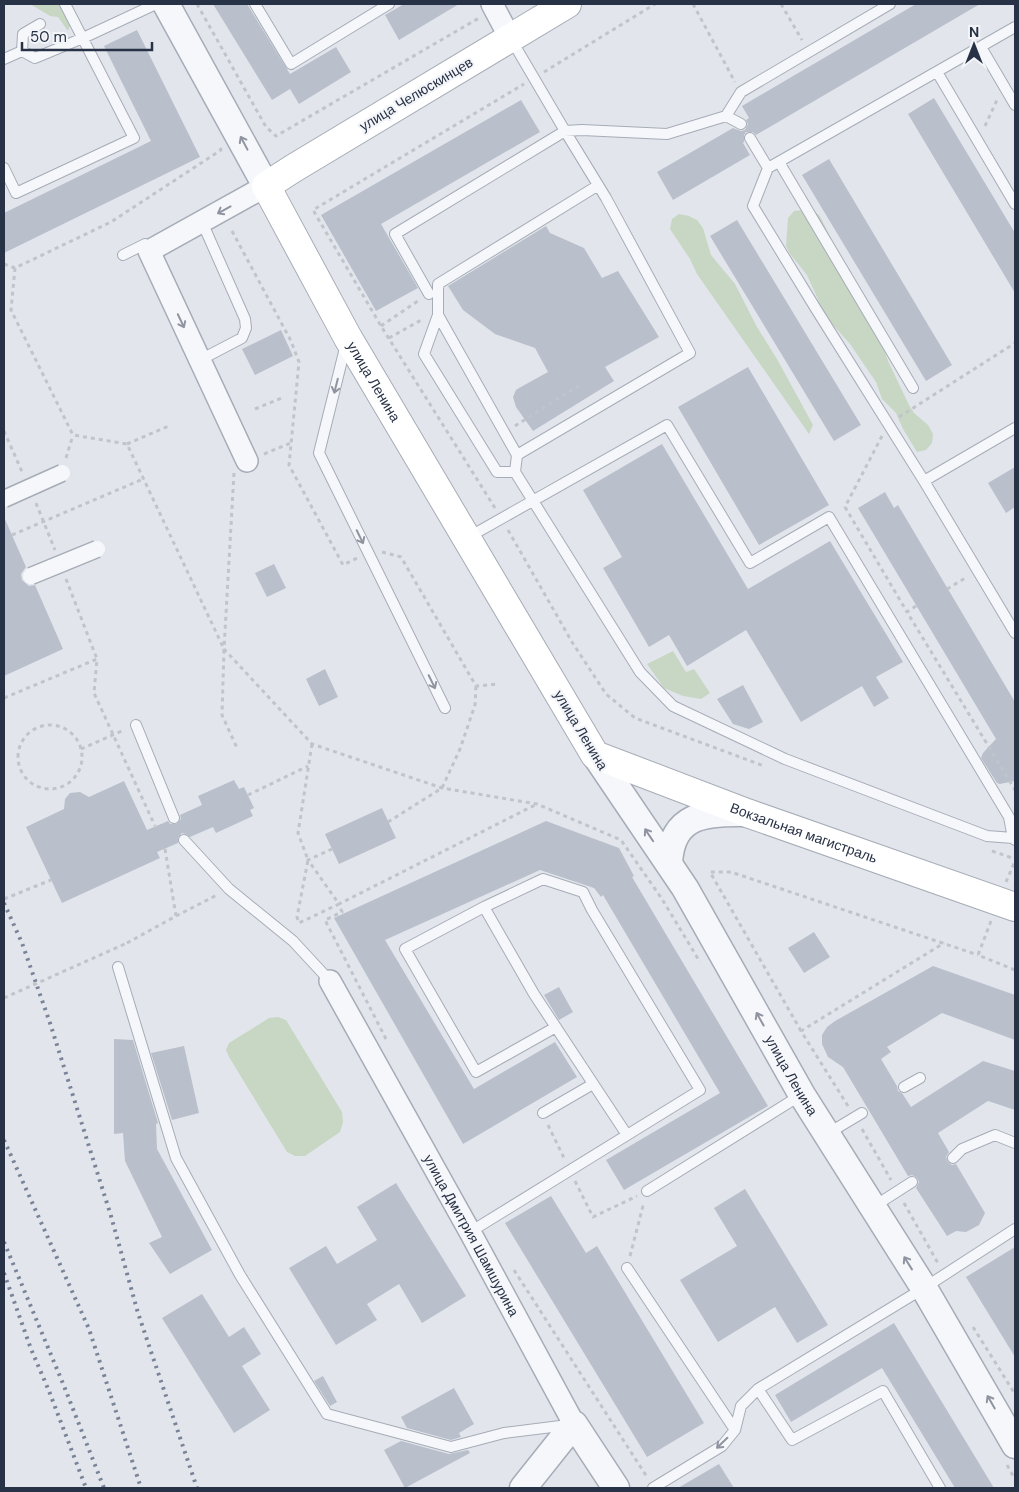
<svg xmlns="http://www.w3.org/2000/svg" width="1019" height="1492" font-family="'DM Sans',sans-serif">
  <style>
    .green { fill: #c7d7c3 }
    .building { fill: #b9bfcb }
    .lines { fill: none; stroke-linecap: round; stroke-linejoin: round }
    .service-casing { stroke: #a6acb7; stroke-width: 12 }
    .minor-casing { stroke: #a6acb7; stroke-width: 24 }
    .tertiary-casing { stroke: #a6acb7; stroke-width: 29 }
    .secondary-casing { stroke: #a6acb7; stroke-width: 30 }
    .path { stroke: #c0c4cb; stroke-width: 3; stroke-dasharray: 4 4; stroke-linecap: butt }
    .service { stroke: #f6f7fa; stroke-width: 10 }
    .minor { stroke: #f6f7fa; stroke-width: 21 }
    .tertiary { stroke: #f6f7fa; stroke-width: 26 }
    .secondary { stroke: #fff; stroke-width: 28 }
    .rail { stroke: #7a8498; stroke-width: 4; stroke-dasharray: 2.5 5; stroke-linecap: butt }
    .pedestrian-bridge-casing { stroke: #a6acb7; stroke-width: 19; stroke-linecap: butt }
    .path-bridge { stroke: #c0c4cb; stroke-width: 3; stroke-dasharray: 4 4; stroke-linecap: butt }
    .pedestrian-bridge { stroke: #f6f7fa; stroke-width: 16 }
    .oneway { stroke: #8f94a0 }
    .labels { text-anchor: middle; stroke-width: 4.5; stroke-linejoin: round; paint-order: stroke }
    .street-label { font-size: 14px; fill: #283246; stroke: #f3f5f9 }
  </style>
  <rect width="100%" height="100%" fill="#e2e6ec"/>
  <!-- green -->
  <path class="green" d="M30,4H66L71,23L68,31L58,17L50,16Z
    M803,210H813L820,216L882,343L888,361L909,405L914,413L928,425L933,434L932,443L926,450L917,452L903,429L896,413L882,399L876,382L850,344L826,317L807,275L790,254L786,246L788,218L794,211Z
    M679,214L689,216L697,220L703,228L711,255L735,284L757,327L777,359L813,425L809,434L697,274L690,259L670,229L672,219Z
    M673,651L686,672L694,669L710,693L701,699L683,696L664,688L647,664Z
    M278,1017L286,1020L342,1112L343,1122L340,1132L305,1156H295L287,1152L229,1057L226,1050L229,1043L269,1018Z"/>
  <!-- building -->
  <path class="building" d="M213,4H247L290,74L336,47L351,72L299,104L290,89L272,100Z
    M404,4H459L399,40L385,15Z
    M916,4H980L756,135L753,132H746L744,135V142L743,143L750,155L673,200L657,172L733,128L741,131L745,130L748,124L746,120L749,118L742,106Z
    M137,30L200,157L4,253V213L151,141L104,46Z
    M934,98L1015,233V293L908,114Z
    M521,100L540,132L381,224L418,288L376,311L321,215Z
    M829,159L952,365L926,381L802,175Z
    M737,220L861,425L834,441L710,236Z
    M546,226L550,233L584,248L602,278L618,271L659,337L605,367L614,381L533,431L516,407L513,397L516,390L519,388L548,372L535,348L495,334L463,310L448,286Z
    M281,330L293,356L255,375L242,349Z
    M748,367L829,505L759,545L678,407Z
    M662,444L748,589L830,541L903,662L876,677L889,698L874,707L862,686L801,722L746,630L687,666L669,635L649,647L603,568L622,557L583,490Z
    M1015,467V507L1006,513L988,483Z
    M885,492L894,508L898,505L1015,702V781L1000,784L997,783L981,758L983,753L996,739L858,508Z
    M4,517L26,567L21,574L22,580L29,586L35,585L63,649L4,676Z
    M274,564L286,588L267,597L255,573Z
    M325,669L338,697L319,706L306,679Z
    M743,685L763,722L749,729L733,724L717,699Z
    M234,780L239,789L244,787L254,808L250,810L253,816L216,833L213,827L190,837L186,834L182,833L178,838V843L157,852L160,858L62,903L26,827L64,809L65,799L70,793L80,792L89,797L124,781L147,830L168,821L170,824H176L181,819L180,815L202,805L198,796Z
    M382,808L396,838L339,864L325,834Z
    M546,821L619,848L634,876L632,877L768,1106L624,1190L606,1160L720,1093L603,895L601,897L594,888L540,870L385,940L474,1089L555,1042L577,1077L463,1144L334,918Z
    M814,932L830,957L804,973L788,948Z
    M933,966L1015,995V1040L942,1013L887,1047L891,1052L881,1059L897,1086L898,1091L902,1093L911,1107L983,1061L1015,1071V1110L988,1101L938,1133L949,1152L946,1157L948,1162L952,1165L956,1164L985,1213L979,1225L966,1232L956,1231L947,1236L916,1188L919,1182L917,1178L912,1175L908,1176L843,1067L828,1057L822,1044V1035L827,1027L835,1021Z
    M559,987L573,1012L559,1020L544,995Z
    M114,1039L133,1040L158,1123L156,1124L157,1149L212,1250L170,1274L149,1243L162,1237L125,1161L123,1133L114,1134Z
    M184,1046L199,1113L172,1120L151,1053Z
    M396,1183L466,1296L422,1323L399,1284L367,1304L377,1320L336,1345L289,1268L326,1246L337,1264L377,1240L357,1207Z
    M745,1189L828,1325L797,1343L775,1307L718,1342L680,1280L737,1246L714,1208Z
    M551,1196L586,1253L597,1246L704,1423L647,1457L505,1223Z
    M1015,1247V1357L966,1277Z
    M202,1294L229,1337L244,1327L261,1354L242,1366L270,1410L234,1433L162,1318Z
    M894,1323L994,1488H955L882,1368L791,1422L775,1395Z
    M323,1376L337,1402L330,1406L314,1381Z
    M454,1388L474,1424L459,1433L461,1437L451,1440L407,1428L401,1417Z
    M401,1441L449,1454L468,1450L470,1453L405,1488L384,1450Z
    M719,1464L734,1488H678Z"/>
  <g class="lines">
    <defs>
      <path id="service" d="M255,4L291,64L389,4
        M1015,27L768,168L753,206L816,309L924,481L1015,633
        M511,39L565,131L582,130L667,134L726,116L741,124
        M981,47L1015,105
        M22,51L35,58L83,38L156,4
        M4,59L22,51L23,34L40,24
        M937,72L1015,204
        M726,116L741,92L890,4
        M750,138L768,168
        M779,162L913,388
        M4,168L16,193L134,138L65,4
        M597,186L438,284V315L424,354L497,472H515L640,672L673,706L785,759L987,836L1013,838
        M123,255L145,244L148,250
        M429,294L395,234L565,131L606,198L690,353L517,455
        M438,315L517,455L515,472
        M346,344L319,453L445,708
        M200,360L242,338L246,328L245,319L202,222
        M924,481L1015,428
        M467,538L667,425L750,563L829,517L1009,817L1013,838L1015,840
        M136,725L174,818
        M184,840L229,889L293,941L330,981
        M118,967L176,1158L240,1275L327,1414L451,1447L504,1433L568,1425
        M556,1027L476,1072L405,949L484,907L534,994L627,1135
        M904,1087L920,1078
        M543,1113L593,1084
        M827,1134L862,1113
        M953,1158L962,1149L995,1135L1015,1143
        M647,1191L801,1095
        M873,1207L912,1182
        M470,1232L700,1090L592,910L583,892L543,879L484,907
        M627,1268L735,1430
        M758,1389L792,1440L883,1391L940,1488
        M653,1488L722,1446L735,1430L741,1406L758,1389L924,1288L1015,1229"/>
      <g id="minor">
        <path d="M492,4L510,38"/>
        <path d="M247,461L149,251L266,186"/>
        <path id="s1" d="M330,981L470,1232L574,1424"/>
      </g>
      <g id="tertiary">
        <path d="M166,4L266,186"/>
        <path id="s2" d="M595,755L685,888L802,1095L924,1288L1015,1445"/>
        <path d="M669,863C672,814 705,812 747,813"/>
        <path d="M523,1488L574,1424L616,1488"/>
      </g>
      <g id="secondary">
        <path id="s3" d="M567,4L294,168L266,186L348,338L595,755L747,813L1015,907"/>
      </g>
    </defs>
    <!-- service casing -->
    <use href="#service" class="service-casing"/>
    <!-- minor casing -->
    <use href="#minor" class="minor-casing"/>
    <!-- tertiary casing -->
    <use href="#tertiary" class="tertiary-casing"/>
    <!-- secondary casing -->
    <use href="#secondary" class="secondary-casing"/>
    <!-- path -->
    <path class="path" d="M197,4L266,127L276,136L479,18
      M693,4L735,82
      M781,4L802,40
      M544,72L655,4
      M985,126L997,100
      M220,148L221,150L111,222L15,268L11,310L73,435L127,444L224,649L222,715L237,748
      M232,231L291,341L299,362L289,465L343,565L357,558
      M4,264L15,268
      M381,326L418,301
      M389,338L423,319
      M255,409L282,398
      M899,417L1015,343
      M515,426L578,386
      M4,431L23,474
      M882,436L845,507L907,612
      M127,444L171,425
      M264,454L291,443
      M66,458L73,435
      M234,473L224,649L312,744L442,788L537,804L621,840L662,899L700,962
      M36,503L55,550
      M495,508L381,326L313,210L524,84
      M508,530L572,642L606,694L635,718L764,766
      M12,535L143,479
      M382,552L401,557L476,686L499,684
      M66,579L97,659
      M947,589L967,577
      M916,606L907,612L1015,790
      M4,698L97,659L94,693L155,826
      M18 757a32 32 0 1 1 64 0a32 32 0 1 1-64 0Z
      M312,744L298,833L308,860L297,917L299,923L339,904L308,860L332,849
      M81,749L124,730
      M248,795L308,766
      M388,822L442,788L460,749L475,705L476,686
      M165,849L176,916
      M992,851L1015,859
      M1006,882L1015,861
      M4,899L51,880
      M991,921L978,955L1015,970
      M127,943L176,916L217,895
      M801,1031L710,872H731L978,955
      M386,1039L325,920L342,912L339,904L537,804
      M848,1106L801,1031L944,943
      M548,1125L565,1160
      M862,1129L891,1180
      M575,1181L593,1217L637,1196
      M904,1203L939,1265
      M630,1256L644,1202
      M514,1270L647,1477
      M973,1327L1015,1394
      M1007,1465L1015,1479"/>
    <!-- service -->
    <use href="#service" class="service"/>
    <!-- minor -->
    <use href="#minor" class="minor"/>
    <!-- tertiary -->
    <use href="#tertiary" class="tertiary"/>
    <!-- secondary -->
    <use href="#secondary" class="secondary"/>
    <!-- rail -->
    <path class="rail" d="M4,903L22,943L50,1023L111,1216L138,1313L197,1488
      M4,1140L89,1329L141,1488
      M4,1242L64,1386L104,1488
      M4,1273L31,1349L49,1391L86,1488"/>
    <defs>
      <path id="pedestrian-bridge" d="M4,499L62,473
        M31,576L97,549"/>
    </defs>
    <!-- pedestrian-bridge casing -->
    <use href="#pedestrian-bridge" class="pedestrian-bridge-casing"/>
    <!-- path-bridge -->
    <path class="path-bridge" d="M4,998L127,943"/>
    <!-- pedestrian-bridge -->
    <use href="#pedestrian-bridge" class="pedestrian-bridge"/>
  </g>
  <!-- one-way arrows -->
  <defs><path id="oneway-shaft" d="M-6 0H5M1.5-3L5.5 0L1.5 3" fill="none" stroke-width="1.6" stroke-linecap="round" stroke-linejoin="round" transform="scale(1.25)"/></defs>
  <g class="oneway">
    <use href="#oneway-shaft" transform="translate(244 143) rotate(-118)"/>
    <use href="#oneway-shaft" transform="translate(224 210) rotate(151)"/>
    <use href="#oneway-shaft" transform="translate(181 321) rotate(65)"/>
    <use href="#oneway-shaft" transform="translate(336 386) rotate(104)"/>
    <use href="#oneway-shaft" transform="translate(360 537) rotate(64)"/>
    <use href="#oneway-shaft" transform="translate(432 682) rotate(64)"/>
    <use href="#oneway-shaft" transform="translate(649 835) rotate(-124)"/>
    <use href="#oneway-shaft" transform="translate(760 1019) rotate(-119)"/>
    <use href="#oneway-shaft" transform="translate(908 1263) rotate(-122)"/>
    <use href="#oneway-shaft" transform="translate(991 1402) rotate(-120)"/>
    <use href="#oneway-shaft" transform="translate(722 1443) rotate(136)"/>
  </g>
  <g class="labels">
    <!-- street labels -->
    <g class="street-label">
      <text transform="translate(416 94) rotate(-31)" y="5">улица Челюскинцев</text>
      <text dy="5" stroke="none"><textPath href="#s3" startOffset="575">улица Ленина</textPath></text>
      <text transform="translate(581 730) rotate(59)" y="5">улица Ленина</text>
      <text dy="5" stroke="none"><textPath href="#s3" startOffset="1232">Вокзальная магистраль</textPath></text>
      <text dy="5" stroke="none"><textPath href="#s2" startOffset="376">улица Ленина</textPath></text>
      <text dy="5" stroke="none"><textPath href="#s1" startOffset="291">улица Дмитрия Шамшурина</textPath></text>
    </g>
  </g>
  <!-- border -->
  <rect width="1019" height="1492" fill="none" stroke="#283246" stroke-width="10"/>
  <!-- north arrow -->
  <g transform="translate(974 45)" stroke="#f3f5f9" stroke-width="4" paint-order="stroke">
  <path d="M0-4L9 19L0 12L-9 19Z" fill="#283246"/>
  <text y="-8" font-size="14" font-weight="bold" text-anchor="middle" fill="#283246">N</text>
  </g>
  <!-- scale -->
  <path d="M22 42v8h130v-8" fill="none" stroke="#283246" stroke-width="2.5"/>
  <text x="30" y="42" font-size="15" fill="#283246" stroke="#f3f5f9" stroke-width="4" paint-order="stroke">50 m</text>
</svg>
